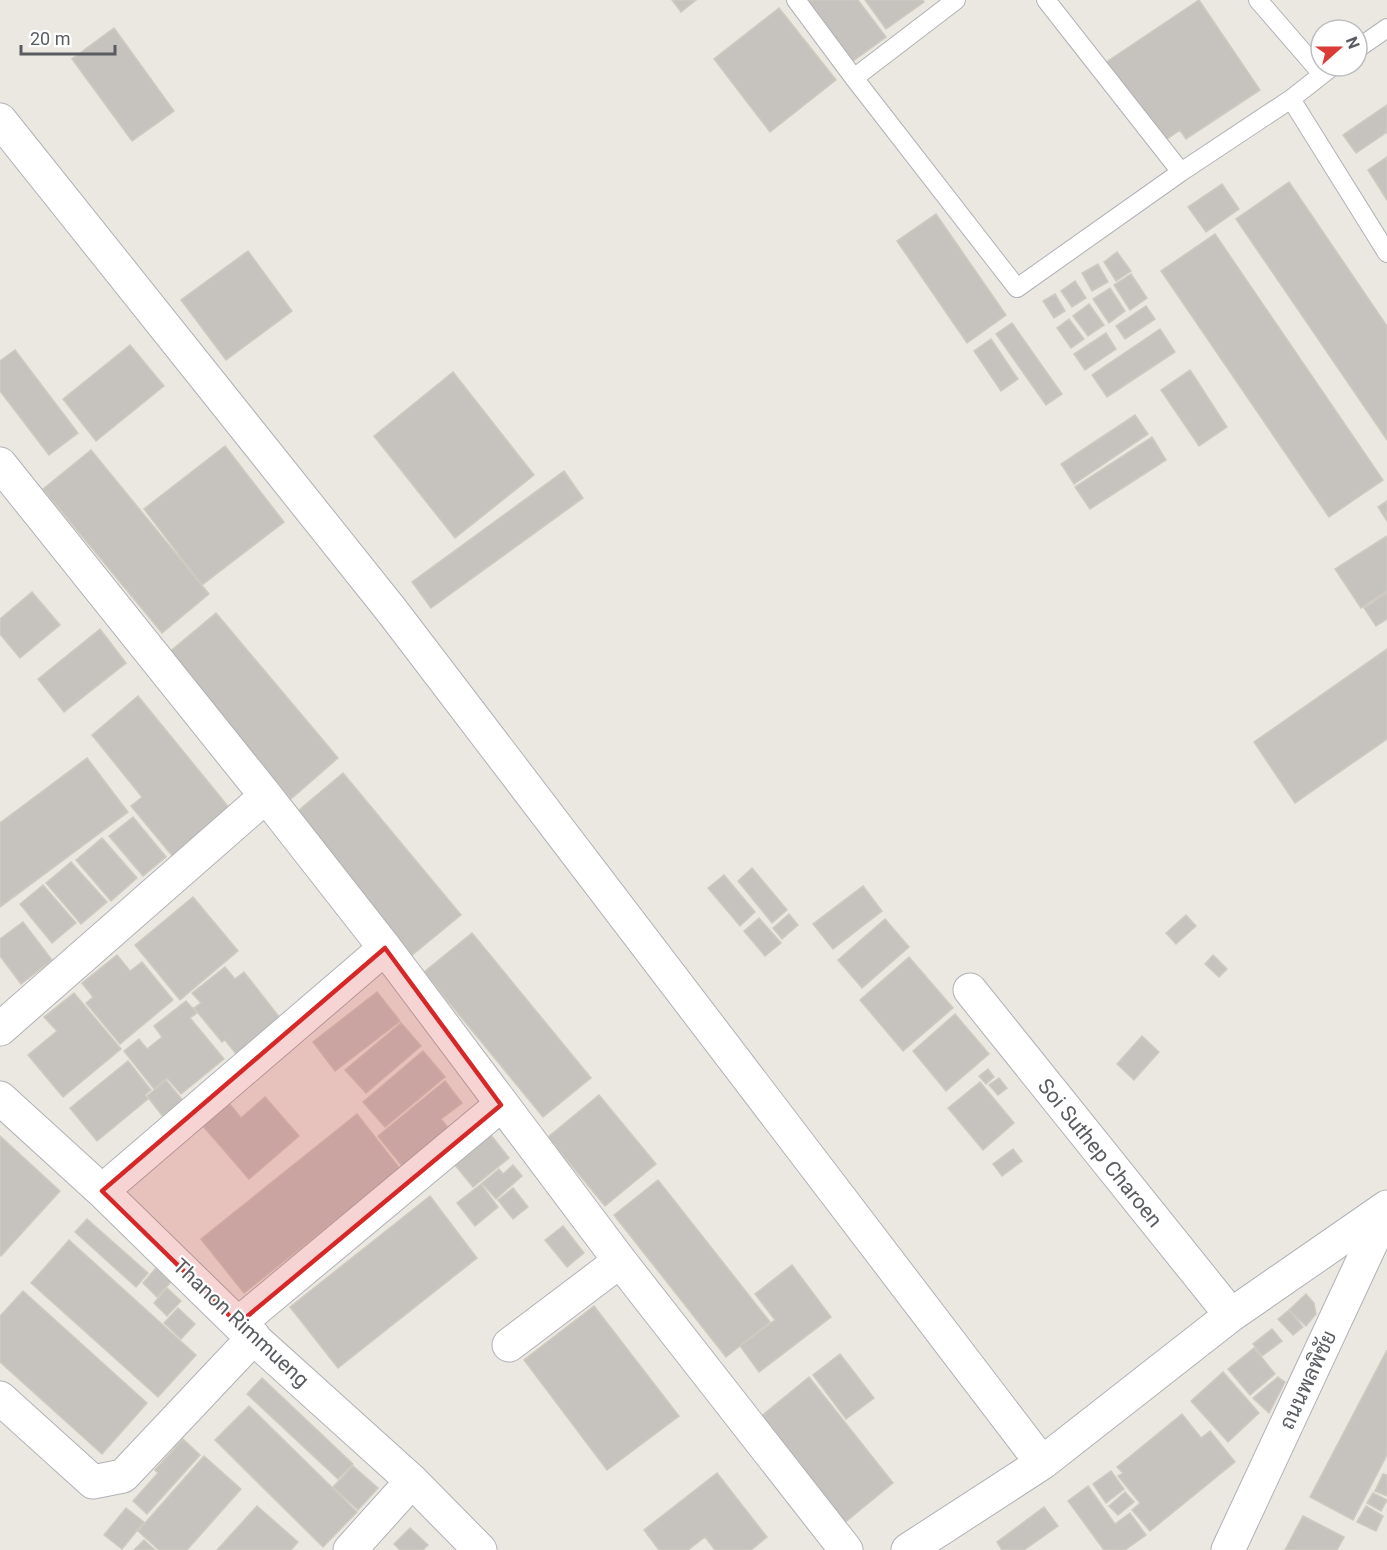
<svg xmlns="http://www.w3.org/2000/svg" width="1387" height="1550" font-family="Roboto,Sarabun,sans-serif">
  <style>
    .building { fill: #c6c3be; stroke: #cfcac0; stroke-width: 1.5 }
    .lines { fill: none; stroke-linecap: round; stroke-linejoin: round }
    .lane-casing { stroke: #afb2b6; stroke-width: 20 }
    .street-casing { stroke: #afb2b6; stroke-width: 35 }
    .secondary-casing { stroke: #aeb1b6; stroke-width: 35 }
    .lane { stroke: #fff; stroke-width: 18 }
    .street { stroke: #fff; stroke-width: 33 }
    .secondary { stroke: #fff; stroke-width: 33 }
    .marked { fill: #d62828; fill-opacity: 0.2; stroke: #d62828; stroke-width: 4.5; stroke-linejoin: round }
    .labels { text-anchor: middle; stroke-width: 4.5; stroke-linejoin: round; paint-order: stroke }
    .street-label { font-size: 21px; fill: #595d61; stroke: #fff }
  </style>
  <rect width="100%" height="100%" fill="#ebe8e1"/>
  <!-- building -->
  <path class="building" d="M672,0H696L681,12Z
    M801,0H858L886,37L849,64Z
    M865,0H923L924,2L886,29Z
    M1199,0L1260,90L1186,139L1180,130L1160,144L1105,63Z
    M779,8L836,80L770,132L714,59Z
    M114,28L174,111L132,141L72,59Z
    M1387,105V132L1356,153L1343,135Z
    M1387,157V200L1368,170Z
    M1289,182L1387,326V440L1236,219Z
    M1222,184L1239,209L1206,232L1188,207Z
    M936,214L1006,315L967,343L897,241Z
    M1215,234L1383,480L1329,517L1161,271Z
    M248,251L292,311L226,360L181,300Z
    M1117,252L1131,271L1116,281L1104,262Z
    M1098,264L1108,282L1092,291L1082,273Z
    M1131,274L1147,298L1130,310L1114,285Z
    M1075,281L1086,298L1072,307L1061,291Z
    M1110,288L1125,311L1109,323L1093,299Z
    M1055,294L1065,311L1054,318L1043,301Z
    M1089,304L1104,325L1088,336L1073,316Z
    M1146,306L1155,319L1125,339L1116,326Z
    M1069,319L1084,339L1071,348L1057,328Z
    M1012,323L1062,394L1046,405L996,334Z
    M1160,329L1175,352L1107,397L1092,375Z
    M1106,333L1116,349L1085,370L1074,354Z
    M991,339L1018,379L1001,391L974,351Z
    M130,345L164,386L96,441L63,399Z
    M15,350L78,433L49,455L0,391V361Z
    M1190,370L1227,427L1199,446L1161,390Z
    M453,372L534,475L455,538L374,436Z
    M1135,415L1148,434L1074,484L1061,464Z
    M1152,437L1166,460L1090,509L1075,487Z
    M225,446L284,522L202,585L144,509Z
    M91,450L209,594L162,633L43,489Z
    M564,471L583,498L431,608L412,582Z
    M1387,501V521L1378,507Z
    M1387,536V591L1361,608L1335,569Z
    M32,592L60,625L20,658L0,634V619Z
    M1387,593V619L1376,626L1364,608Z
    M216,613L338,758L291,799L168,653Z
    M100,629L126,663L64,712L38,679Z
    M1387,649V739L1295,803L1254,742Z
    M138,696L231,810L174,858L131,806L142,797L92,735Z
    M87,758L128,812L0,907V823Z
    M343,773L461,915L411,956L293,815Z
    M133,817L166,857L143,876L109,836Z
    M102,838L137,878L111,901L76,860Z
    M71,862L107,902L81,924L46,883Z
    M752,868L787,910L772,923L738,881Z
    M724,875L755,912L740,926L708,888Z
    M43,885L76,923L52,943L20,904Z
    M863,886L882,911L833,949L813,924Z
    M193,897L238,951L180,1000L135,945Z
    M789,914L798,925L782,939L773,928Z
    M1186,915L1196,926L1176,944L1166,933Z
    M759,918L781,943L765,956L744,931Z
    M885,919L909,947L862,988L838,960Z
    M23,922L52,960L21,984L0,956V939Z
    M472,933L591,1078L543,1117L424,972Z
    M117,955L130,971L142,962L173,1000L120,1044L86,1003L93,997L82,983Z
    M1213,955L1227,969L1219,977L1205,964Z
    M909,957L953,1008L903,1051L860,1000Z
    M225,967L235,979L244,972L280,1018L236,1054L225,1040L222,1042L194,1008L201,1003L192,993Z
    M377,992L400,1021L335,1071L313,1042Z
    M74,993L121,1049L63,1097L28,1055L57,1031L44,1017Z
    M186,1001L197,1013L190,1018L224,1059L181,1094L167,1078L154,1089L124,1051L139,1039L147,1049L162,1037L154,1026Z
    M955,1014L989,1054L946,1091L913,1051Z
    M401,1023L421,1046L366,1093L345,1070Z
    M1142,1036L1159,1052L1134,1080L1117,1064Z
    M423,1051L445,1077L385,1127L363,1102Z
    M128,1061L151,1090L145,1095L148,1099L97,1141L70,1108Z
    M988,1069L994,1077L986,1084L979,1076Z
    M999,1078L1007,1088L998,1095L989,1085Z
    M166,1080L184,1102L164,1118L147,1096Z
    M445,1081L462,1103L441,1119L449,1129L403,1167L378,1136Z
    M980,1082L1014,1123L983,1150L948,1108Z
    M599,1095L656,1164L605,1206L548,1137Z
    M265,1097L299,1136L249,1179L203,1126L229,1103L241,1118Z
    M357,1114L400,1169L244,1293L201,1239Z
    M491,1135L509,1158L473,1187L455,1165Z
    M0,1136L60,1191L1,1256L0,1255Z
    M1013,1149L1022,1161L1002,1176L993,1164Z
    M513,1165L522,1176L496,1199L482,1183L499,1169L503,1174Z
    M658,1180L770,1322L726,1357L614,1215Z
    M481,1184L498,1207L475,1226L457,1203Z
    M513,1188L528,1207L513,1219L498,1200Z
    M430,1196L477,1258L338,1368L290,1307Z
    M87,1219L148,1273L136,1287L75,1232Z
    M563,1226L584,1253L567,1267L545,1240Z
    M69,1240L196,1355L158,1397L31,1283Z
    M792,1265L831,1317L759,1372L740,1346L775,1320L755,1294Z
    M156,1268L171,1282L157,1297L143,1283Z
    M167,1288L181,1301L167,1316L154,1303Z
    M23,1291L147,1403L102,1454L0,1362V1316Z
    M1306,1294L1314,1303L1316,1314L1306,1326L1289,1310Z
    M594,1306L679,1416L607,1470L524,1360Z
    M178,1308L195,1324L181,1339L164,1323Z
    M1289,1310L1303,1327L1293,1335L1278,1319Z
    M1272,1329L1282,1341L1262,1356L1253,1344Z
    M1254,1348L1275,1374L1250,1395L1228,1369Z
    M1387,1350V1455L1353,1520L1310,1497Z
    M840,1354L874,1398L846,1419L813,1375Z
    M1223,1372L1259,1413L1228,1442L1191,1401Z
    M809,1377L893,1483L843,1524L759,1418Z
    M1278,1377L1285,1382L1269,1413L1253,1398Z
    M262,1378L353,1464L338,1479L247,1394Z
    M249,1406L357,1512L323,1547L215,1440Z
    M1182,1414L1201,1438L1210,1431L1235,1462L1150,1531L1132,1510L1140,1503L1118,1476L1123,1473L1117,1467Z
    M183,1439L200,1455L147,1514L133,1501L158,1473L155,1470Z
    M204,1456L241,1489L187,1550H159L138,1531Z
    M353,1466L378,1488L358,1510L333,1487Z
    M1111,1471L1124,1489L1106,1503L1093,1484Z
    M717,1473L767,1537L751,1550H715L705,1537L688,1550H659L644,1530Z
    M1383,1474L1387,1475V1496L1375,1491Z
    M1088,1486L1115,1524L1130,1513L1146,1535L1125,1550H1104L1068,1501Z
    M1125,1492L1134,1502L1118,1515L1109,1506Z
    M1373,1493L1387,1500L1381,1511L1367,1503Z
    M257,1506L298,1542L291,1550H217Z
    M1366,1506L1383,1516L1376,1531L1357,1522Z
    M1044,1507L1058,1526L1024,1550H1002L997,1542Z
    M126,1508L144,1522L122,1549L104,1535Z
    M1303,1516L1344,1537L1337,1550H1285Z
    M410,1528L428,1545L423,1550H400L394,1544Z
    M144,1540L155,1550H134Z"/>
  <g class="lines">
    <defs>
      <path id="lane" d="M796,0L854,78L1017,288L1181,172L1291,99L1333,66
        M1046,0L1181,172
        M1258,0L1322,74
        M1357,49L1387,28
        M854,78L956,0
        M1291,99L1387,253"/>
      <path id="street" d="M0,120L392,611L1042,1463
        M0,464L266,796L385,948L620,1261L846,1550
        M970,990L1231,1315
        M0,1029L266,796
        M0,1098L102,1191L238,1324L412,1481L480,1550
        M102,1191L385,948
        M238,1324L501,1105
        M509,1345L620,1261
        M0,1398L93,1482L123,1476L254,1337
        M350,1550L412,1481
        M908,1550L1042,1463L1231,1315L1387,1207"/>
      <path id="secondary" d="M1228,1550L1387,1209"/>
    </defs>
    <!-- lane casing -->
    <use href="#lane" class="lane-casing"/>
    <!-- street casing -->
    <use href="#street" class="street-casing"/>
    <!-- secondary casing -->
    <use href="#secondary" class="secondary-casing"/>
    <!-- lane -->
    <use href="#lane" class="lane"/>
    <!-- street -->
    <use href="#street" class="street"/>
    <!-- secondary -->
    <use href="#secondary" class="secondary"/>
  </g>
  <!-- marked area -->
  <path class="marked" d="M385,948L501,1105L238,1324L102,1191Z"/>
  <g class="labels">
    <!-- street labels -->
    <g class="street-label">
      <text transform="translate(1100 1153) rotate(51)" y="7">Soi Suthep Charoen</text>
      <text transform="translate(241 1323) rotate(43)" y="7">Thanon Rimmueng</text>
      <text transform="translate(1308 1380) rotate(-65)" y="7">ถนนพลพิชัย</text>
    </g>
  </g>
  <!-- north arrow -->
  <g transform="translate(1339 48) rotate(69)"><circle r="28" fill="#ffffff" stroke="#bdbec0" stroke-width="1.5"/>
  <path d="M0-4.5L10 22L0 15L-10 22Z" fill="#db3b37"/>
  <text y="-9" font-size="16" font-weight="bold" text-anchor="middle" fill="#595d61">N</text>
  </g>
  <!-- scale -->
  <path d="M21 45v9h94v-9" fill="none" stroke="#595d61" stroke-width="3"/>
  <text x="30" y="45" font-size="18" fill="#595d61" stroke="#ffffff" stroke-width="4.5" paint-order="stroke">20 m</text>
</svg>
